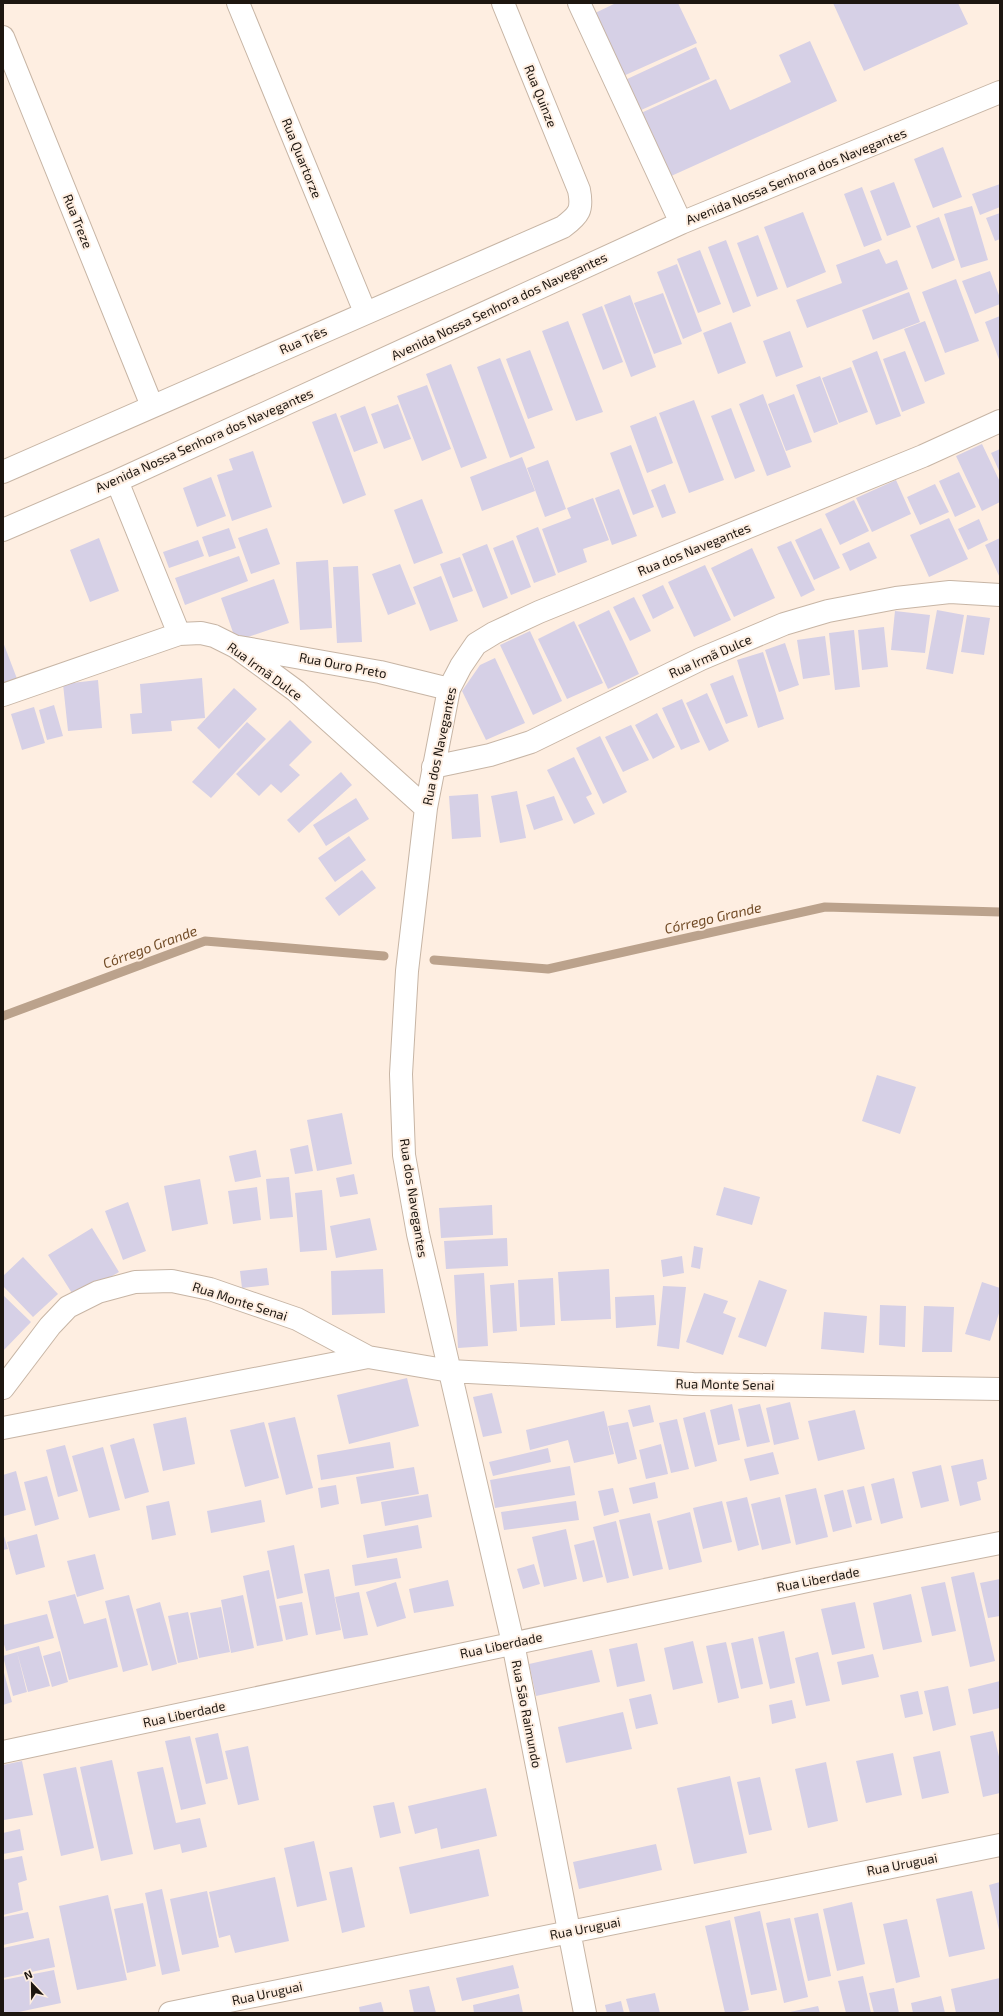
<svg xmlns="http://www.w3.org/2000/svg" width="1003" height="2016" font-family="'Exo 2',sans-serif">
  <style>
    .lines { fill: none; stroke-linecap: round; stroke-linejoin: round }
    .stream { stroke: #bba28c; stroke-width: 9 }
    .building { fill: #d6d0e6 }
    .minor-casing { stroke: #c7b5a5; stroke-width: 24 }
    .minor { stroke: #fff; stroke-width: 22 }
    .labels { text-anchor: middle; stroke-width: 4; stroke-linejoin: round; paint-order: stroke }
    .street-label { font-size: 13px; fill: #1d1610; stroke: #feeee1 }
    .water-label { font-size: 14px; font-style: italic; fill: #714b26; stroke: #feeee1 }
  </style>
  <rect width="100%" height="100%" fill="#feeee1"/>
  <g class="lines">
    <!-- stream -->
    <path class="stream" d="M434,960L548,969L825,907L1000,912
      M3,1016L205,941L384,956"/>
  </g>
  <!-- building -->
  <path class="building" d="M616,3H678L697,43L621,77L593,14Z
    M833,3H958L968,24L864,71Z
    M810,41L837,101L669,177L641,113L716,79L730,110L791,82L779,55Z
    M696,47L710,79L639,111L625,80Z
    M943,147L962,197L933,208L914,159Z
    M894,182L911,227L887,236L870,191Z
    M1000,184V207L980,215L972,194Z
    M862,187L882,240L864,247L844,194Z
    M972,206L988,260L961,268L944,214Z
    M803,212L826,272L787,288L764,227Z
    M1000,213V239L995,241L986,218Z
    M939,217L955,260L932,269L916,226Z
    M758,235L778,289L757,297L737,243Z
    M726,240L751,306L733,313L708,247Z
    M879,249L886,264L897,260L908,289L807,328L796,300L842,283L836,265Z
    M700,250L721,304L698,313L677,259Z
    M677,264L702,331L683,339L657,272Z
    M990,271L1000,298V304L975,314L962,281Z
    M956,279L979,341L945,353L922,292Z
    M909,292L920,322L873,340L862,310Z
    M663,293L682,344L654,354L634,303Z
    M630,295L656,367L631,377L604,305Z
    M602,306L623,362L603,370L582,314Z
    M1000,316V362L985,322Z
    M568,321L603,412L576,421L542,331Z
    M925,321L945,374L925,382L904,329Z
    M731,322L746,363L718,374L703,333Z
    M790,331L803,367L776,377L763,341Z
    M530,350L553,410L528,419L506,359Z
    M877,351L901,416L876,425L852,361Z
    M905,351L925,403L902,412L883,359Z
    M500,358L535,448L510,458L477,367Z
    M451,364L487,458L461,468L426,374Z
    M851,367L868,412L839,423L822,378Z
    M820,376L838,424L814,433L796,385Z
    M427,385L451,449L422,461L397,396Z
    M763,394L791,467L767,476L739,404Z
    M794,394L812,442L786,451L768,404Z
    M694,400L724,480L689,493L659,413Z
    M398,404L411,439L384,449L371,414Z
    M365,406L378,443L354,452L340,416Z
    M731,408L755,471L735,479L711,416Z
    M336,413L366,495L343,504L312,422Z
    M656,416L673,463L647,473L630,426Z
    M982,444L1000,482V502L982,511L956,456Z
    M631,445L654,507L633,515L610,453Z
    M1000,449V473L991,453Z
    M253,451L272,507L232,521L217,475L233,470L229,459Z
    M522,457L535,491L482,511L470,477Z
    M548,460L566,509L545,517L527,468Z
    M959,472L976,507L955,517L939,481Z
    M211,477L226,516L197,527L183,488Z
    M896,480L911,514L872,532L856,498Z
    M665,484L676,513L662,518L651,490Z
    M935,484L949,512L920,525L907,497Z
    M619,489L637,536L612,545L595,498Z
    M593,498L609,540L583,549L587,562L558,573L542,529L571,518L567,508Z
    M422,499L443,553L414,564L394,510Z
    M854,500L869,531L840,545L825,514Z
    M949,518L968,559L929,577L910,535Z
    M979,519L988,540L968,550L958,529Z
    M538,527L556,575L534,583L516,536Z
    M229,528L236,548L209,557L202,537Z
    M267,528L280,564L251,574L238,538Z
    M821,528L840,568L814,580L795,540Z
    M99,538L119,591L90,602L70,550Z
    M1000,538V578L985,545Z
    M198,540L204,556L169,568L163,552Z
    M513,540L531,587L511,595L493,548Z
    M791,541L815,590L801,597L777,547Z
    M869,542L877,558L850,571L842,554Z
    M487,544L508,598L483,608L462,554Z
    M752,548L775,598L734,617L711,568Z
    M239,556L248,581L185,605L175,578Z
    M460,557L473,591L453,598L440,564Z
    M328,560L332,628L300,630L296,562Z
    M400,564L416,604L388,615L372,574Z
    M705,565L731,620L694,637L668,582Z
    M358,566L362,642L337,643L333,567Z
    M441,576L458,621L430,631L413,587Z
    M274,579L289,623L236,641L221,598Z
    M663,585L674,608L653,619L642,595Z
    M634,597L651,631L630,641L613,607Z
    M609,610L639,674L608,689L578,625Z
    M937,610L964,615L953,674L926,669Z
    M895,611L930,615L925,653L891,650Z
    M967,615L990,618L984,655L961,652Z
    M574,621L603,683L567,699L538,639Z
    M884,627L888,667L862,670L858,630Z
    M854,630L860,687L835,690L829,633Z
    M530,631L562,701L533,715L500,645Z
    M825,636L830,675L803,679L797,640Z
    M3,642L19,684L3,690Z
    M785,643L799,685L779,692L765,650Z
    M763,652L784,719L758,728L737,660Z
    M495,658L525,723L486,740L462,691L480,665Z
    M733,675L748,716L726,724L710,684Z
    M202,678L205,718L171,721L172,731L132,734L130,714L142,713L140,684Z
    M98,680L102,728L68,731L63,684Z
    M234,688L257,709L219,749L197,728Z
    M707,693L729,741L709,751L686,703Z
    M682,699L700,742L681,750L662,708Z
    M54,705L63,736L47,740L39,710Z
    M34,707L45,743L22,750L11,714Z
    M657,713L675,747L653,759L635,725Z
    M290,720L312,742L289,765L300,775L281,793L271,784L259,796L236,774Z
    M247,722L266,739L211,798L192,782Z
    M631,725L649,760L623,772L605,737Z
    M600,736L627,792L603,804L576,748Z
    M574,757L592,794L586,797L595,814L574,824L547,770Z
    M341,772L352,785L299,833L287,820Z
    M517,791L526,838L500,843L491,796Z
    M478,794L481,837L452,839L449,796Z
    M554,796L563,820L534,830L526,805Z
    M356,798L369,819L326,846L313,825Z
    M349,836L366,860L335,882L318,858Z
    M362,870L376,888L339,916L325,898Z
    M877,1075L916,1087L900,1134L862,1121Z
    M342,1113L352,1164L317,1171L307,1120Z
    M308,1145L313,1171L295,1174L290,1149Z
    M256,1150L261,1177L235,1182L229,1156Z
    M354,1174L358,1194L340,1197L336,1178Z
    M289,1177L293,1217L270,1219L266,1179Z
    M200,1179L208,1224L172,1231L164,1186Z
    M257,1187L261,1220L233,1224L228,1191Z
    M724,1187L760,1197L752,1225L716,1215Z
    M322,1190L327,1250L300,1252L295,1193Z
    M128,1202L146,1251L123,1260L105,1211Z
    M492,1205L493,1235L441,1238L439,1208Z
    M370,1218L377,1250L336,1258L330,1226Z
    M92,1228L119,1272L75,1298L48,1255Z
    M507,1238L508,1266L446,1269L444,1241Z
    M694,1246L703,1248L700,1269L691,1267Z
    M682,1256L684,1273L663,1277L661,1260Z
    M23,1257L58,1294L33,1317L3,1286V1276Z
    M267,1268L269,1285L242,1288L240,1271Z
    M383,1269L385,1313L332,1315L331,1271Z
    M609,1269L611,1319L561,1321L558,1272Z
    M484,1273L488,1346L458,1348L454,1275Z
    M553,1278L555,1325L520,1327L518,1280Z
    M759,1280L787,1290L766,1347L738,1337Z
    M982,1282L1000,1288V1310L990,1341L965,1334Z
    M514,1283L517,1331L493,1333L490,1285Z
    M663,1286L686,1287L679,1349L657,1346Z
    M704,1293L728,1301L723,1313L736,1318L723,1355L686,1342Z
    M3,1295L31,1322L3,1351Z
    M654,1295L656,1325L616,1328L615,1297Z
    M880,1305L906,1306L905,1347L879,1345Z
    M924,1306L954,1307L952,1352H922Z
    M824,1312L867,1316L864,1353L821,1349Z
    M407,1378L419,1426L349,1444L337,1395Z
    M492,1393L502,1433L483,1437L473,1397Z
    M790,1402L799,1439L774,1445L766,1408Z
    M732,1404L740,1440L718,1445L710,1410Z
    M760,1404L770,1442L747,1447L738,1409Z
    M650,1405L654,1422L633,1427L628,1410Z
    M855,1410L865,1449L818,1461L808,1421Z
    M604,1411L614,1454L574,1463L568,1440L530,1450L526,1430Z
    M705,1412L717,1461L695,1467L683,1418Z
    M186,1417L195,1464L163,1471L153,1424Z
    M295,1417L313,1488L286,1495L268,1423Z
    M677,1419L689,1469L671,1473L659,1423Z
    M264,1422L279,1478L245,1487L230,1430Z
    M628,1422L637,1459L618,1464L608,1426Z
    M134,1438L149,1492L125,1499L110,1445Z
    M390,1442L394,1468L321,1480L317,1455Z
    M661,1444L668,1474L646,1479L639,1450Z
    M65,1445L78,1491L58,1497L46,1450Z
    M103,1447L120,1510L89,1518L72,1456Z
    M548,1448L551,1462L493,1476L489,1462Z
    M773,1452L779,1474L750,1481L744,1459Z
    M983,1459L987,1479L977,1482L981,1500L960,1506L951,1466Z
    M941,1465L949,1501L921,1508L912,1472Z
    M570,1466L575,1495L495,1508L490,1480Z
    M414,1467L419,1494L361,1504L356,1477Z
    M16,1471L26,1510L4,1516L3,1475Z
    M47,1476L59,1519L35,1526L24,1482Z
    M894,1478L903,1518L881,1524L871,1484Z
    M655,1482L658,1498L633,1504L629,1488Z
    M336,1485L339,1504L321,1508L318,1488Z
    M864,1486L872,1520L856,1524L847,1490Z
    M613,1488L619,1512L604,1516L598,1491Z
    M816,1488L828,1537L796,1545L785,1495Z
    M843,1490L852,1527L833,1532L824,1495Z
    M428,1494L432,1517L385,1526L381,1502Z
    M747,1497L759,1545L738,1551L726,1502Z
    M780,1497L791,1543L762,1550L751,1504Z
    M261,1500L265,1522L211,1533L207,1511Z
    M169,1501L176,1535L152,1540L146,1506Z
    M576,1501L579,1520L504,1530L501,1512Z
    M722,1501L732,1542L703,1549L693,1508Z
    M690,1512L702,1562L669,1570L657,1521Z
    M650,1513L663,1569L633,1576L619,1520Z
    M616,1521L629,1578L607,1583L593,1527Z
    M418,1525L422,1548L367,1558L363,1535Z
    M566,1529L577,1579L544,1587L532,1537Z
    M3,1533L8,1549L3,1550Z
    M37,1534L45,1567L16,1575L7,1542Z
    M594,1540L603,1577L583,1582L574,1545Z
    M294,1545L303,1593L277,1599L267,1551Z
    M95,1554L104,1589L77,1597L67,1561Z
    M397,1558L401,1578L355,1586L352,1565Z
    M534,1564L540,1584L523,1589L517,1569Z
    M329,1569L341,1630L316,1635L304,1574Z
    M269,1570L283,1641L257,1646L243,1576Z
    M974,1572L995,1661L970,1667L951,1577Z
    M1000,1579V1616L988,1618L980,1583Z
    M448,1580L454,1606L414,1613L409,1589Z
    M396,1582L406,1618L377,1627L366,1592Z
    M945,1582L956,1631L932,1636L921,1587Z
    M359,1592L368,1635L344,1639L335,1597Z
    M75,1594L84,1624L106,1618L118,1667L69,1680L48,1601Z
    M911,1594L922,1642L883,1650L873,1603Z
    M129,1595L148,1665L123,1672L105,1601Z
    M243,1595L254,1648L231,1653L221,1600Z
    M160,1602L177,1664L152,1671L136,1609Z
    M302,1602L308,1635L286,1640L279,1606Z
    M855,1602L865,1648L832,1655L821,1609Z
    M221,1607L230,1652L199,1658L190,1613Z
    M188,1612L198,1659L178,1663L168,1616Z
    M47,1614L54,1638L6,1651L3,1641V1625Z
    M784,1631L795,1683L770,1689L758,1637Z
    M753,1638L763,1684L741,1689L731,1643Z
    M693,1641L703,1683L673,1690L664,1648Z
    M726,1642L739,1698L718,1703L706,1646Z
    M637,1643L645,1681L617,1687L609,1649Z
    M39,1646L50,1686L28,1692L17,1652Z
    M592,1650L600,1682L536,1696L529,1664Z
    M60,1651L68,1682L52,1687L43,1656Z
    M17,1652L27,1692L13,1696L3,1656Z
    M818,1652L830,1701L806,1706L795,1658Z
    M873,1654L879,1677L842,1685L837,1662Z
    M3,1669L12,1702L3,1705Z
    M1000,1681V1708L973,1714L968,1689Z
    M948,1686L956,1725L933,1731L924,1691Z
    M918,1691L923,1714L905,1718L900,1695Z
    M651,1694L658,1724L636,1729L629,1699Z
    M792,1700L796,1718L772,1724L769,1705Z
    M623,1712L632,1749L566,1763L558,1727Z
    M993,1731L1000,1761V1793L983,1797L970,1736Z
    M218,1733L228,1779L206,1784L195,1738Z
    M190,1736L206,1804L181,1810L165,1741Z
    M248,1746L259,1800L238,1805L225,1751Z
    M940,1751L949,1793L922,1799L913,1757Z
    M893,1753L902,1795L866,1803L856,1761Z
    M112,1760L133,1854L101,1861L80,1767Z
    M22,1761L33,1815L4,1820L3,1765Z
    M826,1762L838,1821L808,1828L795,1769Z
    M76,1767L94,1848L61,1856L43,1774Z
    M163,1767L176,1823L200,1818L207,1847L182,1853L180,1844L154,1850L137,1772Z
    M730,1776L747,1853L694,1864L677,1788Z
    M760,1777L772,1830L749,1835L737,1782Z
    M486,1788L497,1836L441,1849L437,1828L415,1834L408,1806Z
    M394,1802L401,1833L380,1838L373,1806Z
    M20,1829L24,1850L3,1854V1833Z
    M314,1841L327,1900L297,1907L284,1848Z
    M656,1844L662,1870L579,1889L573,1862Z
    M479,1849L489,1896L410,1914L399,1867Z
    M22,1856L27,1880L18,1883L23,1910L3,1915V1860Z
    M352,1867L365,1927L342,1933L329,1872Z
    M275,1877L289,1941L235,1953L230,1935L219,1938L209,1892Z
    M1000,1882V1930H999L989,1885Z
    M162,1889L180,1971L162,1975L145,1893Z
    M207,1891L219,1947L182,1955L170,1899Z
    M972,1891L985,1949L949,1957L936,1899Z
    M108,1895L127,1980L77,1990L59,1906Z
    M852,1902L865,1964L837,1971L823,1909Z
    M143,1903L156,1966L127,1973L114,1909Z
    M760,1911L777,1990L751,1995L734,1917Z
    M28,1912L34,1938L3,1945V1917Z
    M818,1913L831,1976L808,1981L794,1918Z
    M790,1918L808,1997L784,2003L766,1923Z
    M907,1919L920,1977L896,1983L883,1924Z
    M730,1920L749,2010L735,2013H725L705,1926Z
    M49,1938L55,1967L3,1978V1948Z
    M513,1965L519,1988L462,2001L456,1978Z
    M54,1970L61,2003L14,2013H3V1980Z
    M863,1976L871,2013H846L838,1981Z
    M1000,1978V2013H956L951,1989Z
    M429,1986L436,2013H414L409,1990Z
    M894,1988L899,2013H874L869,1993Z
    M655,1993L660,2013H630L626,1999Z
    M519,1994L523,2013H474L473,2005Z
    M941,1996L945,2013H913L911,2003Z
    M621,2001L624,2013H607L605,2005Z
    M381,2002L384,2013H360L359,2007Z
    M818,2006L820,2013H790V2012Z"/>
  <g class="lines">
    <defs>
      <path id="minor" d="M238,3L365,312
        M579,3L681,223
        M3,37L152,406
        M3,472L563,227C579,215 583,210 579,190L503,3
        M117,481L179,634
        M3,530L117,481L681,223L1000,92
        M239,647L380,672L449,689
        M3,695L179,634L201,633L214,636L236,647L296,691L426,808
        M433,767L490,755L531,742L701,659L784,624L828,611L896,598L950,592L1000,595
        M3,1388L50,1326L68,1307L98,1292L135,1282L172,1281L210,1289L297,1319L368,1357
        M3,1428L368,1357L450,1371L693,1384L1000,1389
        M3,1752L812,1580L1000,1543
        M170,2013L1000,1845
        M585,2013L513,1643L418,1234L404,1155L401,1074L407,971L426,808L449,689L461,666L476,644L494,633L539,612L923,456L1000,421"/>
    </defs>
    <!-- minor casing -->
    <use href="#minor" class="minor-casing"/>
    <!-- minor -->
    <use href="#minor" class="minor"/>
  </g>
  <g class="labels">
    <!-- street labels -->
    <g class="street-label">
      <text transform="translate(541 96) rotate(68)" y="5">Rua Quinze</text>
      <text transform="translate(302 158) rotate(68)" y="5">Rua Quartorze</text>
      <text transform="translate(796 176) rotate(-22)" y="5">Avenida Nossa Senhora dos Navegantes</text>
      <text transform="translate(78 221) rotate(68)" y="5">Rua Treze</text>
      <text transform="translate(499 306) rotate(-25)" y="5">Avenida Nossa Senhora dos Navegantes</text>
      <text transform="translate(303 340) rotate(-24)" y="5">Rua Três</text>
      <text transform="translate(204 440) rotate(-24)" y="5">Avenida Nossa Senhora dos Navegantes</text>
      <text transform="translate(694 549) rotate(-22)" y="5">Rua dos Navegantes</text>
      <text transform="translate(710 656) rotate(-24)" y="5">Rua Irmã Dulce</text>
      <text transform="translate(343 665) rotate(11)" y="5">Rua Ouro Preto</text>
      <text transform="translate(265 671) rotate(36)" y="5">Rua Irmã Dulce</text>
      <text transform="translate(439 746) rotate(-78)" y="5">Rua dos Navegantes</text>
      <text transform="translate(414 1198) rotate(81)" y="5">Rua dos Navegantes</text>
      <text transform="translate(240 1301) rotate(18)" y="5">Rua Monte Senai</text>
      <text transform="translate(725 1384) rotate(1)" y="5">Rua Monte Senai</text>
      <text transform="translate(818 1579) rotate(-11)" y="5">Rua Liberdade</text>
      <text transform="translate(501 1645) rotate(-12)" y="5">Rua Liberdade</text>
      <text transform="translate(184 1714) rotate(-12)" y="5">Rua Liberdade</text>
      <text transform="translate(527 1714) rotate(79)" y="5">Rua São Raimundo</text>
      <text transform="translate(902 1864) rotate(-11)" y="5">Rua Uruguai</text>
      <text transform="translate(585 1928) rotate(-11)" y="5">Rua Uruguai</text>
      <text transform="translate(267 1993) rotate(-12)" y="5">Rua Uruguai</text>
    </g>
    <!-- water labels -->
    <g class="water-label">
      <text transform="translate(713 918) rotate(-13)" y="5">Córrego Grande</text>
      <text transform="translate(150 947) rotate(-20)" y="5">Córrego Grande</text>
    </g>
  </g>
  <!-- border -->
  <rect width="1003" height="2016" fill="none" stroke="#1d1610" stroke-width="8"/>
  <!-- north arrow -->
  <g transform="translate(32 1984) rotate(338)" stroke="#feeee1" stroke-width="3" paint-order="stroke">
  <path d="M0-3L7 15L0 10L-7 15Z" fill="#1d1610"/>
  <text y="-6" font-size="11" font-weight="bold" text-anchor="middle" fill="#1d1610">N</text>
  </g>
</svg>
